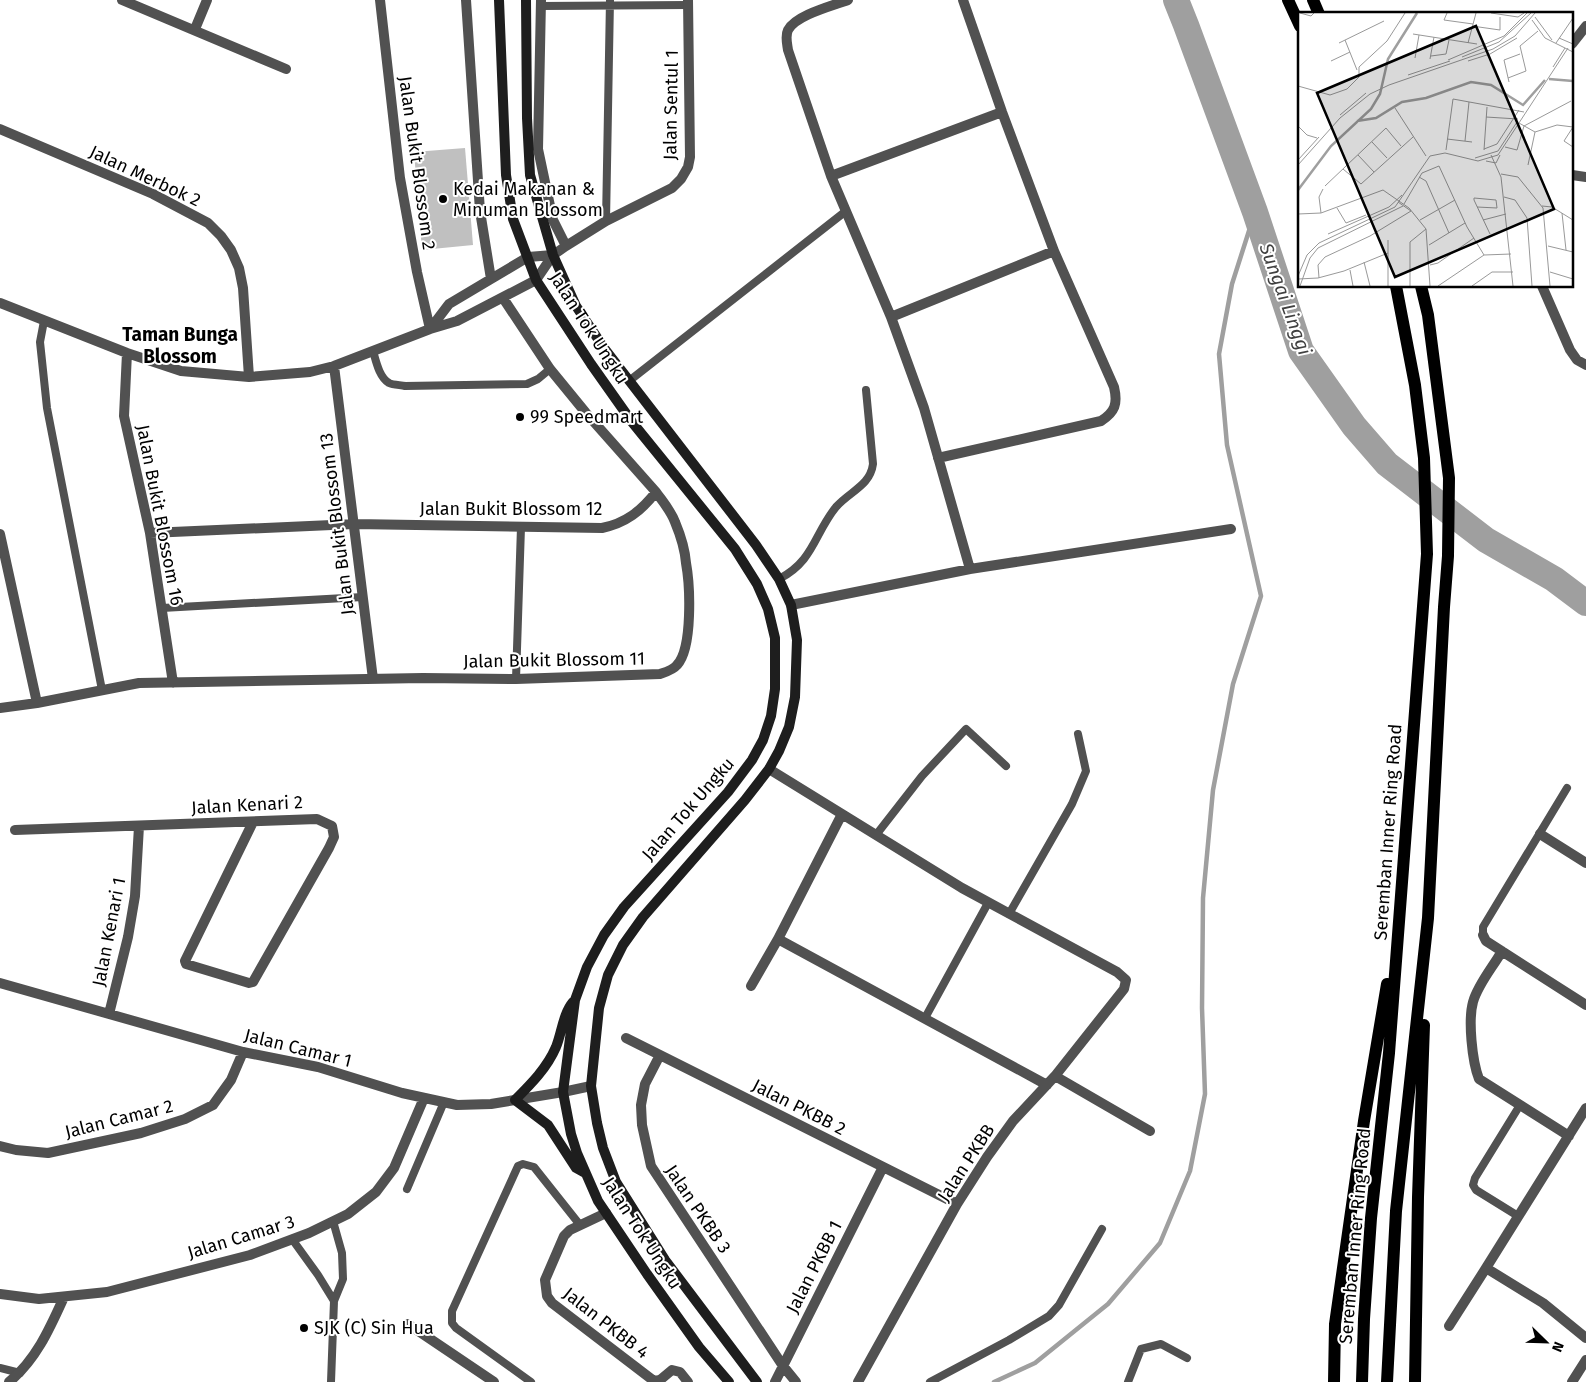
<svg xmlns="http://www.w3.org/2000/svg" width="1586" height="1382" font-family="'Fira Sans',sans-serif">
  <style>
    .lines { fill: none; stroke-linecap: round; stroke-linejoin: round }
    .stream { stroke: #9f9f9f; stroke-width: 4.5 }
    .river { stroke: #9f9f9f; stroke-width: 26 }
    .building { fill: #c0c0c0 }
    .lane { stroke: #515151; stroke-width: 8 }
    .street { stroke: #515151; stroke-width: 10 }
    .secondary { stroke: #1e1e1e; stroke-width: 10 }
    .primary { stroke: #000; stroke-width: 12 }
    .poi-dot { fill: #000; stroke: #fff; stroke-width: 2 }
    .labels { text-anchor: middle; stroke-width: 4; stroke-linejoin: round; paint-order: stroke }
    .street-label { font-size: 18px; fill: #000; stroke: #fff }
    .poi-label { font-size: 18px; fill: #000; stroke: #fff; text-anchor: start }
    .water-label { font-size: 19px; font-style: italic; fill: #404040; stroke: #fff }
    .neighbourhood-label { font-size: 19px; font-weight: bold; fill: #000; stroke: #fff }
    .inset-river { fill: none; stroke: #9f9f9f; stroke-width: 2.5 }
    .inset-road { fill: none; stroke: #999; stroke-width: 1 }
    .view { fill: #000; fill-opacity: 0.15; stroke: #000; stroke-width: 2.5 }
    .inset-edge { fill: none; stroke: #000; stroke-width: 2.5 }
  </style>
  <rect width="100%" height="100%" fill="#fff"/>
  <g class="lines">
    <!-- stream -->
    <path class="stream" d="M994,1382L1035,1363L1108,1304L1160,1243L1190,1171L1205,1094L1202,1008L1203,898L1213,790L1233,684L1261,596L1227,445L1219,354L1232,284L1255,212"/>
    <!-- river -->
    <path class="river" d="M1176,0L1186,25L1255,212L1301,351L1354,426L1387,464L1486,540L1554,579L1586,603"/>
  </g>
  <!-- building -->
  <path class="building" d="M465,148L473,245L422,250L414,152Z"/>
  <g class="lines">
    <!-- lane -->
    <path class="lane" d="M541,6L688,5
      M606,221L610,0
      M44,321L40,342L47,408L102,690
      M373,351C376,361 379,377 389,383C393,385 401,385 405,386L527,384L538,379L550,369
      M629,381L846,211
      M779,579C814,561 814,534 836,507C850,491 870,486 873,464L866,390
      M162,608L363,597
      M516,679L521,527
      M876,835L922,776L966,729L1006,766
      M1009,914L1072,804L1086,771L1078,734
      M1483,935V927L1567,788
      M925,1018L988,903
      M407,1189L444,1102
      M1518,1216L1476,1190L1473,1185L1475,1178L1520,1105
      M292,1239L318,1275L334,1301
      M0,1368L20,1373
      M331,1382L334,1301L343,1279L342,1253L333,1221
      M531,1382L456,1328L452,1323V1311L518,1166L523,1164L534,1167L580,1225
      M930,1382L1009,1340L1049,1316L1059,1305L1102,1229
      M1128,1382L1141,1349L1161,1344L1187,1358"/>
    <!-- street -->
    <path class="street" d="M122,0L286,69
      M380,0L400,178L417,272L430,329
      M466,0L480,211L491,279
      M541,0L538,149L553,220L566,246
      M848,0C832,6 796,15 788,30C785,36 787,43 788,50L831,176L891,317L924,408L970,569
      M195,29L207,0
      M1572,44L1586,26
      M0,129L153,194L208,223L221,236L231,250L239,268L243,288L249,377
      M1572,175L1586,177
      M831,176L1002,112
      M1542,286L1570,350L1577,360L1586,365
      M0,303L127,353L181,371L249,377L310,372L334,366L430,329L457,321L536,280L553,255L566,246L606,221L672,188L681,179L688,167L690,157L688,0
      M891,317L1054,251
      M430,329L449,304L491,279L528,257L553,255
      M127,353L124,416L150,533L173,683
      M334,366L373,679
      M938,458L1101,421C1115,412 1118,404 1114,387L1054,251L1002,112L963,0
      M150,533L354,524L602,528C626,523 641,511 656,492
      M0,534L37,703
      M791,605L970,569L1231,529
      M0,708L37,703L139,683L423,678L516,679L660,674C666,672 673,670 677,665C693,648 690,585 686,563C685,550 680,534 675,522C671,511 663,502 656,492L586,413L550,369L503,298
      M769,769L962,888L1117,972L1126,980L1124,989L1055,1076L1013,1121L987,1157L957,1204L858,1382
      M15,830L317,819L332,826L334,837L329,848L253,982L249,983L186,964L185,961L253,822
      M1540,834L1586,863
      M1483,935L1486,941L1586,1005
      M778,939L1047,1085
      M1502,951C1493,967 1478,984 1473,1002C1468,1020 1472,1061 1479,1079L1569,1136
      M0,983L243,1052L318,1067L402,1093L457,1105L491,1104L563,1092L591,1086
      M751,986L778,939L842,814
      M109,1014L128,937L135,896L139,826
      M626,1038L957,1204
      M660,1055L645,1084L641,1105L642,1125L651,1166L783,1366L796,1382
      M1055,1076L1150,1131
      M0,1146L16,1150L48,1153L141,1133L185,1119L213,1105L231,1080L243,1052
      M606,1213L570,1230L564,1236L545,1280L547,1296L552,1303L654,1381L660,1380L672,1370L680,1372L688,1382
      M1486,1268L1543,1303L1586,1338
      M0,1294L39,1299L107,1292L250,1255L309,1233L348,1214L376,1192L394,1168L424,1098
      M408,1324L494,1382
      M1449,1326L1486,1268L1586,1108
      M9,1382C36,1360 50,1328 64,1297
      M775,1382L883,1167
      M1572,1382L1586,1360"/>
    <!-- secondary -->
    <path class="secondary" d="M499,0L506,175L513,219L536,280L591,364L632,422L735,549L757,584L768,609L775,638V689L771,716L763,740L752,760L728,792L624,907L604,935L587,967L575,1000L563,1092L571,1134L577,1153L598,1201L647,1274L699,1347L729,1382
      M526,0L527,118L530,175L553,255L576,306L604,348L756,545L779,579L791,605L797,640L795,697L789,727L779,751L769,769L745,800L643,917L623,945L608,975L599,1008L591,1086L597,1123L603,1148L616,1182L665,1260L757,1382
      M573,1002C563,1014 562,1032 556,1047C547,1068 531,1084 515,1100L548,1125L576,1168L585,1173"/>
    <!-- primary -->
    <path class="primary" d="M1288,0L1300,26
      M1313,0L1319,14
      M1334,1382L1335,1324L1364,1121L1387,984
      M1362,1382L1364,1319L1371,1218L1389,1053L1427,554L1424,458L1415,385L1396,286
      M1387,1382L1396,1211L1428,918L1444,607L1448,556L1449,478L1428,315L1421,286
      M1415,1382L1418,1197L1424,1025"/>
  </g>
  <!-- markers -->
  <g class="poi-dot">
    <circle cx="443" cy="199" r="5"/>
    <circle cx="520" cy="417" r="5"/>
    <circle cx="304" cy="1328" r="5"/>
  </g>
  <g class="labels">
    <!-- street labels -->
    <g class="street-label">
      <text transform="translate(671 105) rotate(-89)" y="6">Jalan Sentul 1</text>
      <text transform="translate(417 163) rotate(82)" y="6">Jalan Bukit Blossom 2</text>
      <text transform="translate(145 176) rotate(25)" y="6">Jalan Merbok 2</text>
      <text transform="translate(589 328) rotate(57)" y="6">Jalan Tok Ungku</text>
      <text x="511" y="515">Jalan Bukit Blossom 12</text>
      <text transform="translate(160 515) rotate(79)" y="6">Jalan Bukit Blossom 16</text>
      <text transform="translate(337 524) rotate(-97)" y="6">Jalan Bukit Blossom 13</text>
      <text transform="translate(554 660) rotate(-1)" y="6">Jalan Bukit Blossom 11</text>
      <text transform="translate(247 805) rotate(-3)" y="6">Jalan Kenari 2</text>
      <text transform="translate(688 809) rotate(-49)" y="6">Jalan Tok Ungku</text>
      <text transform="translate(1388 832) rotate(-86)" y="6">Seremban Inner Ring Road</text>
      <text transform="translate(109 932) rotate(-79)" y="6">Jalan Kenari 1</text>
      <text transform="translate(298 1048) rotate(14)" y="6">Jalan Camar 1</text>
      <text transform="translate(799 1107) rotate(27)" y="6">Jalan PKBB 2</text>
      <text transform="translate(119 1119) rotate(-14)" y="6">Jalan Camar 2</text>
      <text transform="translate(966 1163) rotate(-57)" y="6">Jalan PKBB</text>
      <text transform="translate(698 1209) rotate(56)" y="6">Jalan PKBB 3</text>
      <text transform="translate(642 1233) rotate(57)" y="6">Jalan Tok Ungku</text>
      <text transform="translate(1355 1236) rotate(-85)" y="6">Seremban Inner Ring Road</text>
      <text transform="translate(241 1237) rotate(-17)" y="6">Jalan Camar 3</text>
      <text transform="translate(814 1267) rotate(-63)" y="6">Jalan PKBB 1</text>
      <text transform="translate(606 1323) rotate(38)" y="6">Jalan PKBB 4</text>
    </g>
    <!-- poi labels -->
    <g class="poi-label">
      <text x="453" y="195">Kedai Makanan &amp;<tspan x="453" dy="21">Minuman Blossom</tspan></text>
      <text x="530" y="423">99 Speedmart</text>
      <text x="314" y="1334">SJK (C) Sin Hua</text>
    </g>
    <!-- water labels -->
    <g class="water-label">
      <text transform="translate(1286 299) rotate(70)" y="7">Sungai Linggi</text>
    </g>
    <!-- neighbourhood labels -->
    <g class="neighbourhood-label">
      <text x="180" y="341">Taman Bunga<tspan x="180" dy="22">Blossom</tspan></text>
    </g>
  </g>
  <!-- overview -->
  <g transform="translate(1298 12)">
    <rect width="275" height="275" fill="#fff"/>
    <path class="inset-river" d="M251,67L275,69M59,109L78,106L104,90L128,86L173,70L193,73L225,93L247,68M0,178L33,134L73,97L82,82L90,47L119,1"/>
    <path class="inset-road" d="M2,1L13,4L16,1M149,1L146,8L175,12M193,1L220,5L226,1M237,5L254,28M234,8L247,26L275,40M174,14L202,18V5M115,22L179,32M261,26L275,32M47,28L59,58M41,31L86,9M170,31L178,1M258,31L275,6M133,44L148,42L151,28M164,45L201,30L233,1M117,46L121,23M132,47L136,25M150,48L206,24L229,1M33,49L52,40M170,49L192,42L219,26M255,55L267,36M110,63L152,49M210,66L228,59L222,34L240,19M211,70L206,48L222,42M0,74L32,83L49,77L61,65V55L89,29L107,1M97,96L128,144M42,103L68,81M188,105L220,107M221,111L237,120L259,113L275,115M0,114L9,123L19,126M275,115L266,129L275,135M149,127L174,130M167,129L171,90M74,130L89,146M207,135L219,138L226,114L273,89M186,137L199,132L221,98M148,138L155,87L226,100M186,138L189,95M60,143L76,160M193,143L203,165L215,274M177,146L200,139L219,110M0,148L21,125M188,149L198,151L202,143M0,153L42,106L72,82L91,73L195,37L217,24L237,1M230,153L237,120M45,157L63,172L115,125M203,162L220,165L245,196L252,274M121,165L128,169L151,221M27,174L88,116L103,134M206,185L217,188L229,206L234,274M100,190L113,199M106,192L124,161L141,154L169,215L186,243M244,194L254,195L275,208M179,195L199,196L198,188L176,186V188L192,222M39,196L48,211M23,201L21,185L25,177M264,201L268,238M0,202L23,201L85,178L111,196L128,217L132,274M122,208L157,188M185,208L208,202M48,211L68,203M30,222L91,195L104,183M131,233L167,211M250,234L275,240M66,250L72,274M132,253L140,251L176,226M52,258L55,274M252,260L275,267M0,264L9,243L21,231L97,195L132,144L147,141L180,149L200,143L270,36M21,266L20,253L27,245L72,224L113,199M0,267L20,266L46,259L90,241M2,274L12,246L20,236L105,194M90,274V228M112,274V230L128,217M140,274L186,243L213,242M174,274L194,260H215"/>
    <path class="view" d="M178,14L256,197L97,265L19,81Z"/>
    <rect width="275" height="275" class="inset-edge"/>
  </g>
  <!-- north arrow -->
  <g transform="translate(1546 1342) rotate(113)" stroke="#ffffff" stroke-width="4" paint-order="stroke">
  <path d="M0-4L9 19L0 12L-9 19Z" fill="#000000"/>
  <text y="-8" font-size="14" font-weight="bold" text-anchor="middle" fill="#000000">N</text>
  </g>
</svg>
